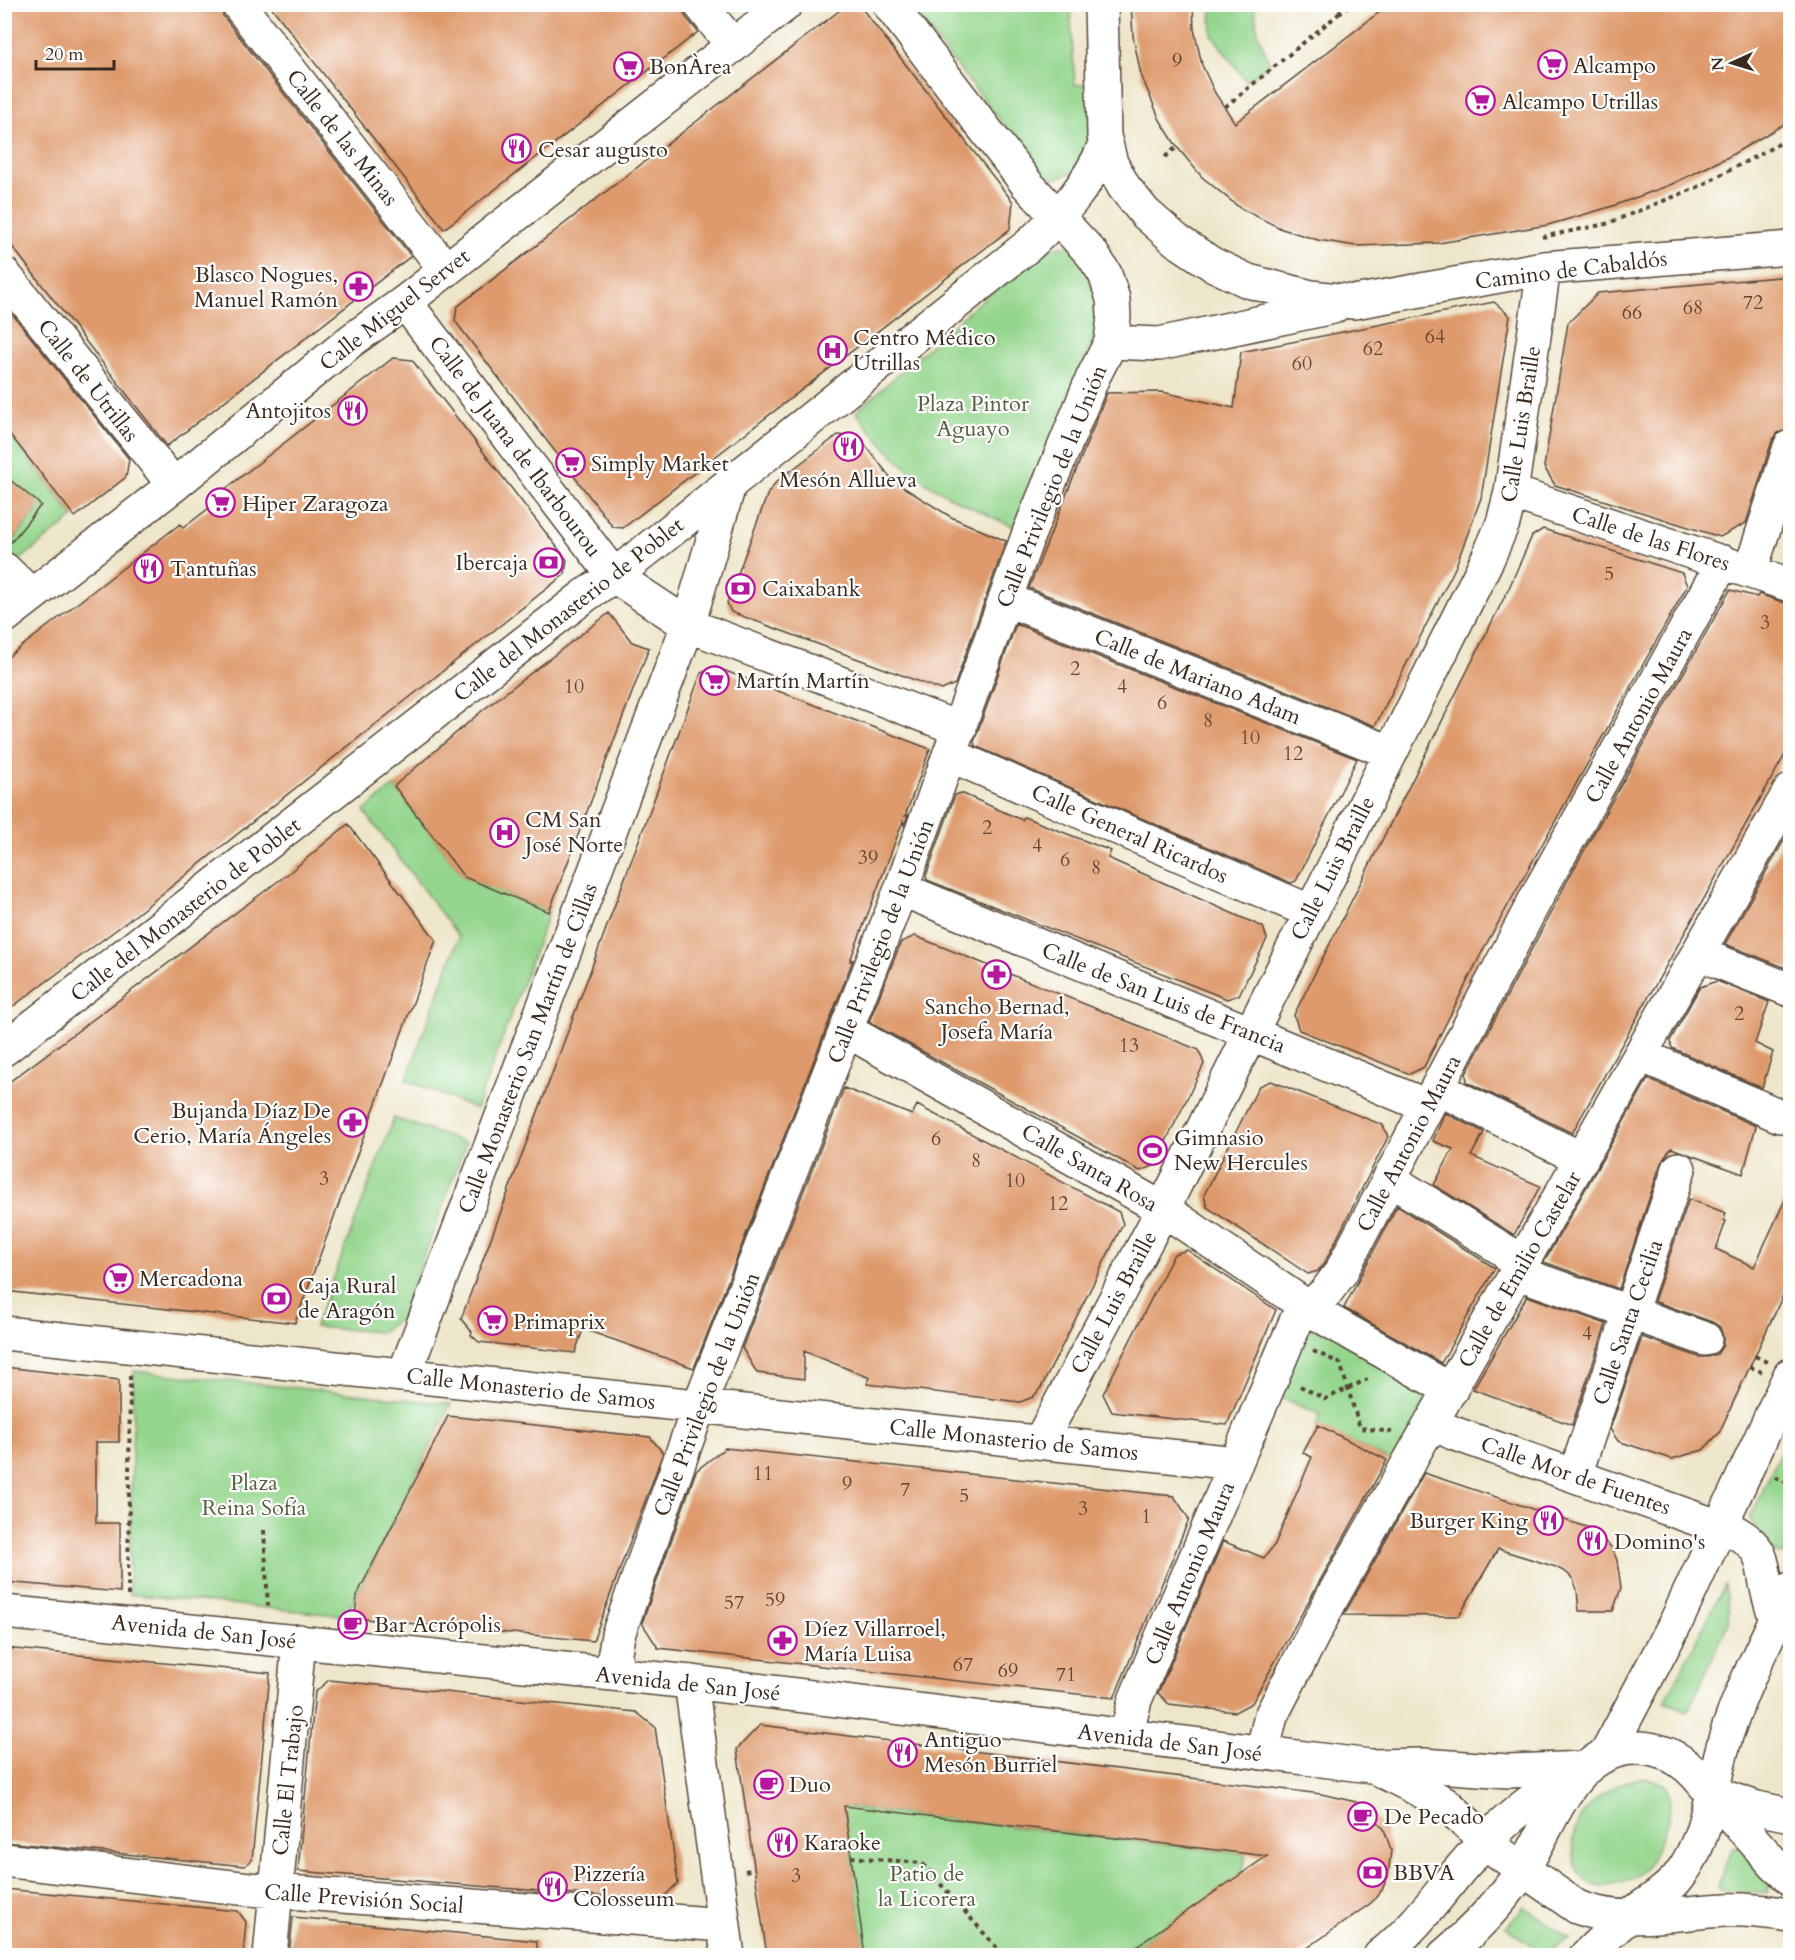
<svg xmlns="http://www.w3.org/2000/svg" width="1795" height="1960" font-family="Cardo,serif">
  <style>
    .green { fill: #94d68d; stroke: #688056; stroke-width: 1.5 }
    .building { fill: #de9a6c }
    .lines { fill: none; stroke-linecap: round; stroke-linejoin: round }
    .minor-casing { stroke: #564638; stroke-width: 36 }
    .major-casing { stroke: #564638; stroke-width: 36 }
    .path { stroke: #564638; stroke-width: 4; stroke-dasharray: 4.5 4.5; stroke-linecap: butt }
    .minor { stroke: #fff; stroke-width: 33 }
    .major { stroke: #fff; stroke-width: 33 }
    .labels { text-anchor: middle; stroke-width: 4.5; stroke-linejoin: round; paint-order: stroke }
    .number-label { font-size: 20px; fill: #644632 }
    .poi-label { font-size: 22px; fill: #3b2a1e; stroke: #fff; text-anchor: start }
    .street-label { font-size: 22px; fill: #3b2a1e; stroke: #fff }
    .park-label { font-size: 22px; fill: #565e3f; stroke: #fff }
  </style>
  <rect width="100%" height="100%" fill="#fff"/>
  <filter id="ink" filterUnits="userSpaceOnUse"><feTurbulence type="fractalNoise" baseFrequency=".0167" numOctaves="2"/><feDisplacementMap in="SourceGraphic" scale="12" xChannelSelector="R" yChannelSelector="G"/><feConvolveMatrix kernelMatrix="1 2 1 2 8 2 1 2 1" color-interpolation-filters="sRGB"/></filter>
  <filter id="wash" filterUnits="userSpaceOnUse"><feTurbulence type="fractalNoise" baseFrequency=".008" numOctaves="4" result="noise"/><feDisplacementMap in="SourceGraphic" scale="24" xChannelSelector="R" yChannelSelector="G"/><feGaussianBlur stdDeviation="1.35" result="paint"/><feColorMatrix in="noise" values="0 0 0 0 0 0 0 0 0 0 0 0 0 0 0 0 0 1.4 0 .05"/><feComposite in="paint" operator="in"/></filter>
  <g filter="url(#wash)">
    <rect width="100%" height="100%" fill="#eee6ca"/>
    <!-- green -->
    <path class="green" d="M908,5H1070L1075,85L1090,84C1093,121 1099,170 1053,179L1044,175Z
      M1211,5H1254L1258,34L1270,64L1246,81L1212,35Z
      M1068,246L1086,255L1102,317L1016,528C982,512 946,498 917,476C893,459 874,435 856,412L976,305L1050,247Z
      M4,427L74,517L17,562L5,551L37,511L9,487L13,482L5,475Z
      M394,786L464,877L549,912L476,1109L406,1080L459,937L364,811Z
      M394,1118L466,1143L401,1319L380,1332L315,1327Z
      M1312,1317L1437,1393L1402,1467L1316,1425L1321,1415L1279,1397Z
      M134,1371L451,1404L346,1616L129,1594Z
      M1790,1430V1542L1786,1553L1780,1555L1773,1551L1750,1519Z
      M1725,1585L1729,1611L1728,1623L1688,1711L1665,1702Z
      M1648,1778L1665,1784C1676,1802 1667,1827 1658,1845C1654,1855 1650,1865 1641,1872C1624,1888 1586,1895 1576,1867C1559,1820 1605,1780 1648,1778Z
      M844,1807L1246,1854L1242,1874L1122,1955H865Z
      M1738,1846L1771,1878L1767,1893L1719,1890L1717,1886L1733,1847Z
      M1524,1906L1570,1939L1543,1954L1507,1927Z"/>
    <g id="blocks">
      <!-- building -->
      <path class="building" d="M4,4H220L223,16L411,256L167,446L4,236Z
        M269,4H682L685,16L698,32L444,229Z
        M1131,4H1193L1194,29L1202,65L1215,93L1235,123L1390,4H1791V120L1728,157L1670,185L1610,207L1548,225L1439,243L1356,246L1318,240L1282,229L1240,208L1202,177L1177,147L1160,120L1141,75L1133,36Z
        M844,7L863,10L1013,202L1010,229L623,528L613,527L455,321L457,307Z
        M1791,276V429L1778,433L1772,441L1746,523L1720,537L1555,485L1544,467L1568,323L1598,293Z
        M1494,302L1510,316L1481,498L1455,568L1375,726L1029,588L1107,393L1162,392L1234,408L1241,352Z
        M4,304L129,459L126,477L75,517L4,427Z
        M393,358L412,360L567,560L565,574L128,921L4,1013V660L180,524L183,528L213,505L210,501Z
        M838,435L860,438L893,481L951,517L1006,541L955,684L942,690L731,612L727,603L768,493L776,482Z
        M4,475L41,505L4,551Z
        M1543,529L1682,573L1687,586L1483,950L1424,1067L1410,1074L1299,1030L1294,1015L1509,588L1532,536Z
        M1730,590L1757,597L1759,594L1791,605V744L1572,1133L1467,1082L1466,1074L1570,876Z
        M609,613L632,642L649,648L549,912L464,877L394,786L483,710Z
        M1016,624L1357,759L1296,881L1291,883L975,746L974,742Z
        M715,667L930,749L905,816L908,815L904,825L903,821L850,961L853,960L694,1368L583,1329L575,1353L479,1342L471,1335L472,1332L461,1319L701,673Z
        M961,793L1022,820L1024,817L1111,851L1108,858L1263,927L1267,939L1239,995L1227,999L927,880L926,876L955,795Z
        M348,824L436,940L295,1323L4,1291V1086L289,873Z
        M1791,828V970L1725,944Z
        M915,936L1199,1050L1204,1064L1154,1166L1140,1171L869,1022L901,942Z
        M1717,981L1769,1002L1755,1043L1773,1052L1762,1088L1672,1048L1670,1041L1700,987Z
        M1648,1079L1756,1126L1743,1174L1671,1148L1661,1163L1619,1289L1544,1262Z
        M1271,1081L1383,1125L1388,1137L1325,1262L1318,1271L1308,1274L1207,1207L1204,1195L1259,1086Z
        M844,1088L912,1115L917,1105L1119,1212L1123,1224L1042,1386L1033,1397L1020,1402L867,1384L870,1378L804,1351V1379L757,1373L742,1348Z
        M1445,1113L1484,1132L1471,1156L1540,1186L1514,1235L1434,1185L1453,1149L1433,1141Z
        M1791,1187V1278L1719,1433L1703,1450L1672,1459L1618,1441L1610,1429L1642,1337L1699,1357H1708L1717,1354L1723,1345V1336L1720,1327L1712,1322L1654,1301L1689,1199L1726,1213L1724,1220L1726,1221L1716,1249L1754,1267Z
        M1397,1206L1495,1268L1441,1363L1344,1308Z
        M1187,1250L1276,1310L1227,1425L1112,1412L1103,1394L1174,1254Z
        M1527,1296L1606,1324L1572,1425L1473,1389Z
        M4,1367L119,1380V1442H96V1523H120V1592L4,1582Z
        M448,1416L650,1437L663,1453L593,1641L355,1618L357,1595Z
        M1318,1425L1387,1460L1252,1703L1235,1712L1169,1704L1158,1693L1223,1541L1264,1558L1275,1544L1312,1457L1303,1453Z
        M725,1448L1174,1496L1189,1519L1114,1698L658,1648L642,1623L696,1471Z
        M1424,1473L1589,1528L1611,1547L1617,1560L1621,1588L1613,1611H1579L1577,1590L1573,1579L1567,1573L1556,1567L1498,1549L1459,1616L1344,1615Z
        M4,1648L270,1673L252,1860L245,1866L4,1842Z
        M329,1680L636,1712L655,1727L678,1883L659,1901L298,1871L315,1692Z
        M760,1725L1321,1794L1356,1802L1370,1812L1384,1829L1391,1850L1388,1876L1382,1890L1371,1903L1296,1956H1122L1267,1856L844,1806L865,1956H767L737,1749Z
        M4,1889L238,1911L246,1922L243,1956H4Z
        M293,1917L537,1941V1956H289Z"/>
    </g>
  </g>
  <g filter="url(#ink)">
    <use href="#blocks" fill-opacity="0" stroke="#564638" stroke-width="1.5"/>
    <g class="lines">
      <defs>
        <path id="minor" d="M238,4L446,270
          M700,4L733,46
          M1101,4L1104,136L1111,163L1124,187L1145,213L1176,240L1212,264L1248,281L1311,297L1354,302L1544,268L1790,248
          M4,274L174,485
          M405,302L614,576L688,625L960,729
          M1111,342L1159,344L1333,307
          M1511,492L1790,585
          M4,569L31,595
          M1751,569L1790,447
          M1005,599L1390,752
          M950,755L1309,911
          M901,889L1427,1106
          M1699,954L1790,990
          M846,1030L1163,1209L1319,1315L1451,1390
          M4,1049L587,594L614,576L1029,245C1061,215 1088,186 1105,145
          M1641,1055L1780,1116
          M1437,1088L1582,1159
          M1389,1179L1507,1252L1519,1272L1532,1278L1705,1339
          M4,1333L1236,1463
          M404,1375L688,625L730,482
          M1431,1422L1453,1433L1737,1533C1764,1549 1761,1560 1767,1588C1769,1599 1773,1609 1776,1620
          M1040,1442L1163,1209L1488,558L1503,523L1511,492L1544,268
          M1575,1475L1679,1169
          M623,1675L614,1658L618,1635L699,1406L901,889L1029,533L1093,377L1111,342L1114,316L1113,299L1105,274L1092,254L1027,184L889,4
          M691,1682L728,1956
          M1126,1736L1135,1700L1297,1319L1326,1292L1341,1272L1543,885L1723,562
          M1262,1753L1271,1716L1334,1594L1790,791
          M1710,1792L1776,1866L1790,1878
          M4,1860L249,1889L724,1925
          M270,1956L299,1641"/>
        <path id="major" d="M4,617L174,485L352,340L405,302L786,4
          M4,1612L691,1682L1370,1766L1423,1765L1508,1771L1584,1768
          M1607,1753L1676,1622L1790,1375
          M1380,1770L1445,1803L1498,1852L1577,1907C1623,1926 1677,1912 1725,1910C1747,1909 1769,1912 1790,1915
          M1710,1792L1757,1808L1790,1815
          M1380,1956C1412,1931 1436,1898 1462,1867C1493,1831 1532,1795 1575,1773
          M1444,1956C1473,1931 1500,1904 1521,1872C1552,1825 1572,1745 1640,1748C1673,1750 1692,1767 1710,1792
          M1586,1956C1600,1942 1614,1928 1630,1916C1646,1903 1666,1893 1679,1876C1711,1835 1711,1778 1728,1730C1744,1682 1769,1635 1790,1589"/>
      </defs>
      <!-- minor casing -->
      <use href="#minor" class="minor-casing"/>
      <!-- major casing -->
      <use href="#major" class="major-casing"/>
      <!-- path -->
      <path class="path" d="M1332,4L1341,12L1352,4
        M1225,107L1341,12
        M1165,157L1177,147
        M1542,237L1606,224L1698,187L1790,138
        M1313,1351L1340,1363L1360,1428L1392,1432
        M1755,1356L1767,1362
        M1750,1367L1762,1372
        M1300,1386L1325,1399L1368,1379
        M1775,1477L1790,1484
        M264,1530L268,1607
        M128,1596L130,1375
        M851,1857L922,1863L1004,1956
        M745,1871L755,1869"/>
      <!-- minor -->
      <use href="#minor" class="minor"/>
      <!-- major -->
      <use href="#major" class="major"/>
    </g>
  </g>
  <!-- icons -->
  <defs>
    <symbol id="supermarket-ring" viewBox="-11 -11 22 22"><circle r="9.5" fill="#fff" stroke="#b5179e" stroke-width="1.5"/><path d="M-6-5.5h2.5l.6 2H6L4.5 2H-2.5L-4.4-4H-6ZM-1.5 3.2a1.3 1.3 0 1 0 .1 0ZM3 3.2a1.3 1.3 0 1 0 .1 0Z" fill="#b5179e"/></symbol>
    <symbol id="restaurant-ring" viewBox="-11 -11 22 22"><circle r="9.5" fill="#fff" stroke="#b5179e" stroke-width="1.5"/><path d="M-5-6h1v4h1v-4h1v4h1v-4h1v5L-1.5 .5V6h-2V.5L-5-1ZM5-6V6H3V1.5H1.5Q1.5-4 5-6Z" fill="#b5179e"/></symbol>
    <symbol id="pharmacy-ring" viewBox="-11 -11 22 22"><circle r="9.5" fill="#fff" stroke="#b5179e" stroke-width="1.5"/><path d="M-2-6h4v4h4v4h-4v4h-4v-4h-4v-4h4Z" fill="#b5179e"/></symbol>
    <symbol id="hospital-ring" viewBox="-11 -11 22 22"><circle r="9.5" fill="#fff" stroke="#b5179e" stroke-width="1.5"/><path d="M-5-5h3v3.5h4V-5h3V5h-3V1.5h-4V5h-3Z" fill="#b5179e"/></symbol>
    <symbol id="bank-ring" viewBox="-11 -11 22 22"><circle r="9.5" fill="#fff" stroke="#b5179e" stroke-width="1.5"/><path d="M-6-4H6V4H-6ZM0-2.3a2.3 2.3 0 1 0 0 4.6a2.3 2.3 0 1 0 0-4.6Z" fill="#b5179e"/></symbol>
    <symbol id="stadium-ring" viewBox="-11 -11 22 22"><circle r="9.5" fill="#fff" stroke="#b5179e" stroke-width="1.5"/><path d="M0-5a6.5 5 0 1 0 0 10a6.5 5 0 1 0 0-10ZM-3.5-1.8h7v3.6h-7Z" fill="#b5179e"/></symbol>
    <symbol id="cafe-ring" viewBox="-11 -11 22 22"><circle r="9.5" fill="#fff" stroke="#b5179e" stroke-width="1.5"/><path d="M-5.5-4.5H6V0H3Q3 3.5 0 3.5H-2.5Q-5.5 3.5-5.5 0ZM3-3.2v2h1.7v-2ZM-6 4.5H4V6H-6Z" fill="#b5179e"/></symbol>
  </defs>
  <g fill-rule="evenodd">
    <use href="#supermarket-ring" x="1536" y="48" width="33" height="33"/>
    <use href="#supermarket-ring" x="612" y="50" width="33" height="33"/>
    <use href="#supermarket-ring" x="1464" y="84" width="33" height="33"/>
    <use href="#restaurant-ring" x="500" y="132" width="33" height="33"/>
    <use href="#pharmacy-ring" x="342" y="270" width="33" height="33"/>
    <use href="#hospital-ring" x="816" y="334" width="33" height="33"/>
    <use href="#restaurant-ring" x="336" y="394" width="33" height="33"/>
    <use href="#restaurant-ring" x="832" y="430" width="33" height="33"/>
    <use href="#supermarket-ring" x="554" y="446" width="33" height="33"/>
    <use href="#supermarket-ring" x="204" y="486" width="33" height="33"/>
    <use href="#bank-ring" x="532" y="546" width="33" height="33"/>
    <use href="#restaurant-ring" x="132" y="552" width="33" height="33"/>
    <use href="#bank-ring" x="724" y="572" width="33" height="33"/>
    <use href="#supermarket-ring" x="698" y="664" width="33" height="33"/>
    <use href="#hospital-ring" x="488" y="816" width="33" height="33"/>
    <use href="#pharmacy-ring" x="980" y="958" width="33" height="33"/>
    <use href="#pharmacy-ring" x="336" y="1106" width="33" height="33"/>
    <use href="#stadium-ring" x="1136" y="1134" width="33" height="33"/>
    <use href="#supermarket-ring" x="102" y="1262" width="33" height="33"/>
    <use href="#bank-ring" x="260" y="1282" width="33" height="33"/>
    <use href="#supermarket-ring" x="476" y="1304" width="33" height="33"/>
    <use href="#restaurant-ring" x="1532" y="1504" width="33" height="33"/>
    <use href="#restaurant-ring" x="1576" y="1524" width="33" height="33"/>
    <use href="#cafe-ring" x="336" y="1608" width="33" height="33"/>
    <use href="#pharmacy-ring" x="766" y="1624" width="33" height="33"/>
    <use href="#restaurant-ring" x="886" y="1736" width="33" height="33"/>
    <use href="#cafe-ring" x="752" y="1768" width="33" height="33"/>
    <use href="#cafe-ring" x="1346" y="1800" width="33" height="33"/>
    <use href="#restaurant-ring" x="766" y="1826" width="33" height="33"/>
    <use href="#bank-ring" x="1356" y="1856" width="33" height="33"/>
    <use href="#restaurant-ring" x="536" y="1870" width="33" height="33"/>
  </g>
  <g class="labels">
    <!-- number labels -->
    <g class="number-label">
      <text x="1177" y="67">9</text>
      <text x="1753" y="309">72</text>
      <text x="1693" y="314">68</text>
      <text x="1632" y="319">66</text>
      <text x="1435" y="343">64</text>
      <text x="1373" y="355">62</text>
      <text x="1302" y="370">60</text>
      <text x="1609" y="580">5</text>
      <text x="1765" y="629">3</text>
      <text x="1075" y="675">2</text>
      <text x="574" y="693">10</text>
      <text x="1122" y="693">4</text>
      <text x="1162" y="709">6</text>
      <text x="1208" y="727">8</text>
      <text x="1250" y="744">10</text>
      <text x="1293" y="760">12</text>
      <text x="987" y="834">2</text>
      <text x="1037" y="852">4</text>
      <text x="868" y="864">39</text>
      <text x="1065" y="866">6</text>
      <text x="1096" y="874">8</text>
      <text x="1739" y="1020">2</text>
      <text x="1129" y="1052">13</text>
      <text x="936" y="1145">6</text>
      <text x="976" y="1167">8</text>
      <text x="324" y="1185">3</text>
      <text x="1015" y="1187">10</text>
      <text x="1058" y="1210">12</text>
      <text x="1587" y="1340">4</text>
      <text x="763" y="1480">11</text>
      <text x="847" y="1490">9</text>
      <text x="905" y="1496">7</text>
      <text x="964" y="1502">5</text>
      <text x="1083" y="1515">3</text>
      <text x="1146" y="1523">1</text>
      <text x="775" y="1606">59</text>
      <text x="734" y="1609">57</text>
      <text x="963" y="1671">67</text>
      <text x="1008" y="1677">69</text>
      <text x="1066" y="1681">71</text>
      <text x="796" y="1882">3</text>
    </g>
    <!-- poi labels -->
    <g class="poi-label">
      <text x="1573" y="73">Alcampo</text>
      <text x="649" y="74">BonÀrea</text>
      <text x="1502" y="109">Alcampo Utrillas</text>
      <text x="538" y="157">Cesar augusto</text>
      <text x="338" y="282" text-anchor="end">Blasco Nogues,<tspan x="338" dy="25">Manuel Ramón</tspan></text>
      <text x="853" y="345">Centro Médico<tspan x="853" dy="25">Utrillas</tspan></text>
      <text x="331" y="418" text-anchor="end">Antojitos</text>
      <text x="591" y="471">Simply Market</text>
      <text x="848" y="487" text-anchor="middle">Mesón Allueva</text>
      <text x="242" y="511">Hiper Zaragoza</text>
      <text x="528" y="570" text-anchor="end">Ibercaja</text>
      <text x="170" y="576">Tantuñas</text>
      <text x="762" y="596">Caixabank</text>
      <text x="736" y="688">Martín Martín</text>
      <text x="525" y="827">CM San<tspan x="525" dy="25">José Norte</tspan></text>
      <text x="997" y="1014" text-anchor="middle">Sancho Bernad,<tspan x="997" dy="25">Josefa María</tspan></text>
      <text x="331" y="1118" text-anchor="end">Bujanda Díaz De<tspan x="331" dy="25">Cerio, María Ángeles</tspan></text>
      <text x="1174" y="1145">Gimnasio<tspan x="1174" dy="25">New Hercules</tspan></text>
      <text x="139" y="1286">Mercadona</text>
      <text x="298" y="1293">Caja Rural<tspan x="298" dy="25">de Aragón</tspan></text>
      <text x="513" y="1329">Primaprix</text>
      <text x="1528" y="1528" text-anchor="end">Burger King</text>
      <text x="1614" y="1549">Domino's</text>
      <text x="374" y="1632">Bar Acrópolis</text>
      <text x="804" y="1636">Díez Villarroel,<tspan x="804" dy="25">María Luisa</tspan></text>
      <text x="924" y="1747">Antiguo<tspan x="924" dy="25">Mesón Burriel</tspan></text>
      <text x="789" y="1792">Duo</text>
      <text x="1384" y="1824">De Pecado</text>
      <text x="804" y="1850">Karaoke</text>
      <text x="1393" y="1880">BBVA</text>
      <text x="573" y="1881">Pizzería<tspan x="573" dy="25">Colosseum</tspan></text>
    </g>
    <!-- street labels -->
    <g class="street-label">
      <text transform="translate(343 137) rotate(52)" y="8">Calle de las Minas</text>
      <text transform="translate(1571 269) rotate(-7)" y="8">Camino de Cabaldós</text>
      <text transform="translate(394 309) rotate(-38)" y="8">Calle Miguel Servet</text>
      <text transform="translate(89 380) rotate(52)" y="8">Calle de Utrillas</text>
      <text transform="translate(1520 424) rotate(-81)" y="8">Calle Luis Braille</text>
      <text transform="translate(516 446) rotate(53)" y="8">Calle de Juana de Ibarbourou</text>
      <text transform="translate(1051 486) rotate(-68)" y="8">Calle Privilegio de la Unión</text>
      <text transform="translate(1651 538) rotate(18)" y="8">Calle de las Flores</text>
      <text transform="translate(568 609) rotate(-38)" y="8">Calle del Monasterio de Poblet</text>
      <text transform="translate(1198 676) rotate(22)" y="8">Calle de Mariano Adam</text>
      <text transform="translate(1638 715) rotate(-61)" y="8">Calle Antonio Maura</text>
      <text transform="translate(1130 833) rotate(24)" y="8">Calle General Ricardos</text>
      <text transform="translate(1332 868) rotate(-63)" y="8">Calle Luis Braille</text>
      <text transform="translate(185 909) rotate(-38)" y="8">Calle del Monasterio de Poblet</text>
      <text transform="translate(880 941) rotate(-69)" y="8">Calle Privilegio de la Unión</text>
      <text transform="translate(1164 997) rotate(22)" y="8">Calle de San Luis de Francia</text>
      <text transform="translate(527 1048) rotate(-69)" y="8">Calle Monasterio San Martín de Cillas</text>
      <text transform="translate(1408 1143) rotate(-62)" y="8">Calle Antonio Maura</text>
      <text transform="translate(1090 1167) rotate(30)" y="8">Calle Santa Rosa</text>
      <text transform="translate(1519 1269) rotate(-60)" y="8">Calle de Emilio Castelar</text>
      <text transform="translate(1113 1302) rotate(-62)" y="8">Calle Luis Braille</text>
      <text transform="translate(1627 1322) rotate(-71)" y="8">Calle Santa Cecilia</text>
      <text transform="translate(531 1388) rotate(6)" y="8">Calle Monasterio de Samos</text>
      <text transform="translate(706 1394) rotate(-69)" y="8">Calle Privilegio de la Unión</text>
      <text transform="translate(1014 1439) rotate(6)" y="8">Calle Monasterio de Samos</text>
      <text transform="translate(1576 1475) rotate(19)" y="8">Calle Mor de Fuentes</text>
      <text transform="translate(1189 1573) rotate(-67)" y="8">Calle Antonio Maura</text>
      <text transform="translate(204 1631) rotate(6)" y="8">Avenida de San José</text>
      <text transform="translate(688 1683) rotate(6)" y="8">Avenida de San José</text>
      <text transform="translate(1170 1742) rotate(7)" y="8">Avenida de San José</text>
      <text transform="translate(287 1780) rotate(-84)" y="8">Calle El Trabajo</text>
      <text transform="translate(364 1898) rotate(4)" y="8">Calle Previsión Social</text>
    </g>
    <!-- park labels -->
    <g class="park-label">
      <text x="973" y="411">Plaza Pintor<tspan x="973" dy="25">Aguayo</tspan></text>
      <text x="254" y="1490">Plaza<tspan x="254" dy="25">Reina Sofía</tspan></text>
      <text x="927" y="1881">Patio de<tspan x="927" dy="25">la Licorera</tspan></text>
    </g>
  </g>
  <!-- margin -->
  <rect width="1795" height="1960" fill="none" stroke="#fff" stroke-width="24"/>
  <!-- north arrow -->
  <g transform="translate(1732 63) rotate(266)" stroke="#ffffff" stroke-width="4.5" paint-order="stroke">
  <path d="M0-4.5L10 22L0 15L-10 22Z" fill="#3b2a1e"/>
  <text y="-9" font-size="16" font-weight="bold" text-anchor="middle" fill="#3b2a1e">N</text>
  </g>
  <!-- scale -->
  <path d="M36 60v9h78v-9" fill="none" stroke="#3b2a1e" stroke-width="3"/>
  <text x="45" y="60" font-size="18" fill="#3b2a1e" stroke="#ffffff" stroke-width="4.5" paint-order="stroke">20 m</text>
</svg>
